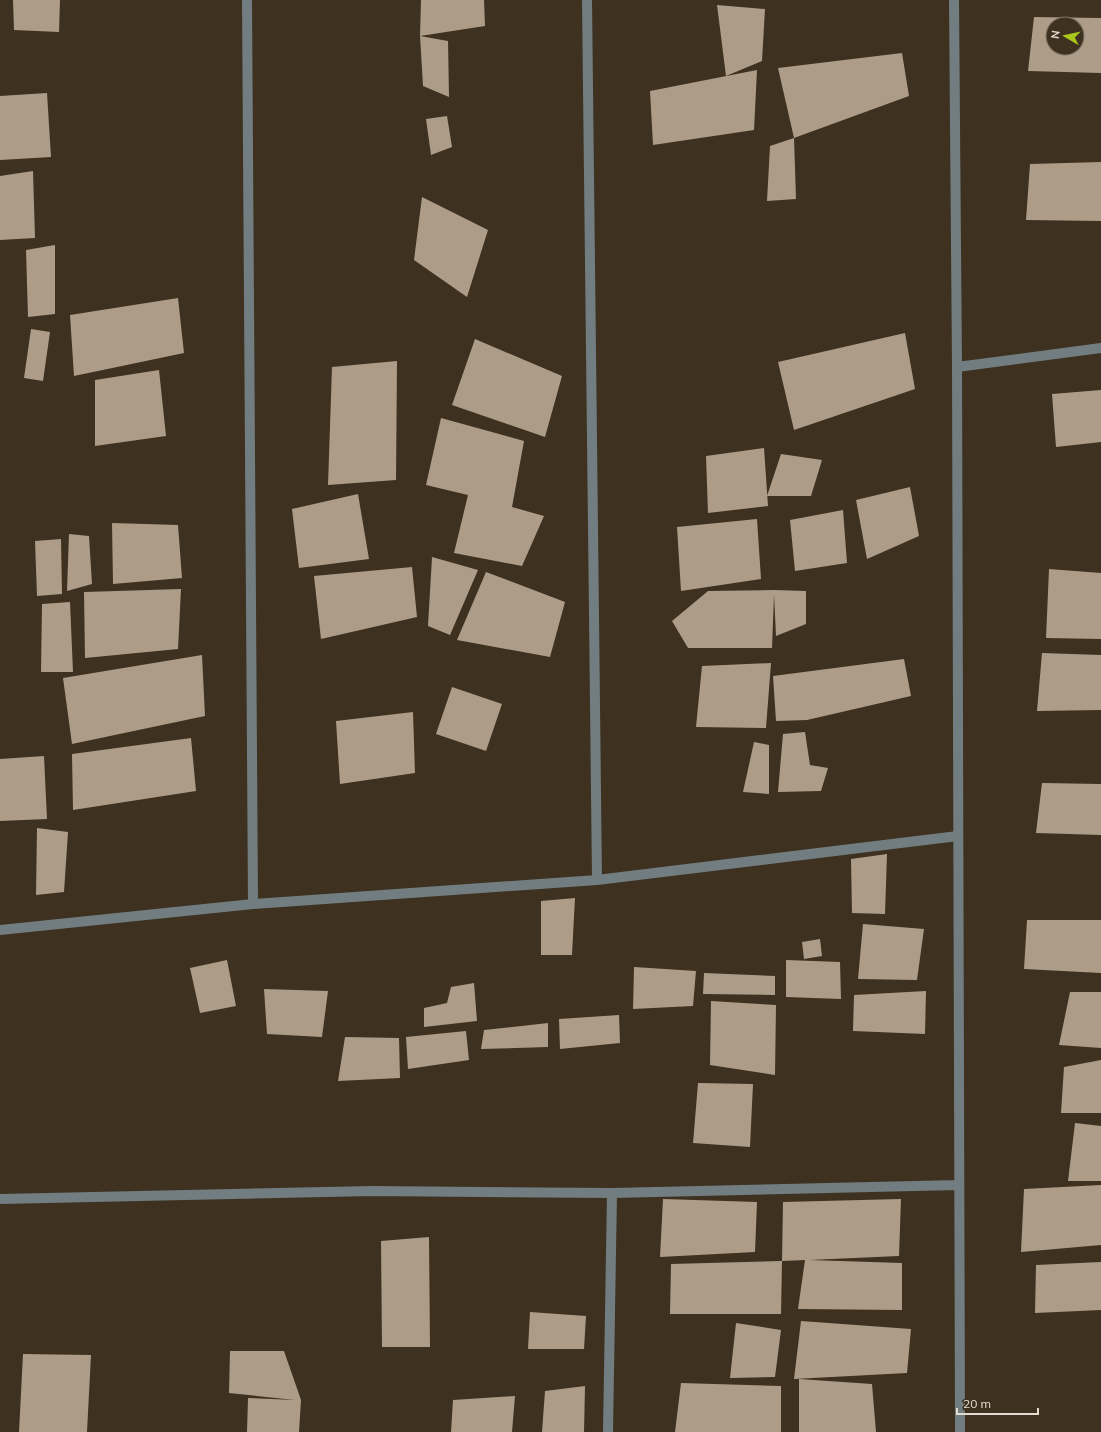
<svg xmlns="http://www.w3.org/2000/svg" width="1101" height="1432" font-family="Mulish,sans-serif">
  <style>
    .building { fill: #ad9d88; fill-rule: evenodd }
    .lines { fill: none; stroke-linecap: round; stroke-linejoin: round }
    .minor { stroke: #717d81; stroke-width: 10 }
  </style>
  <rect width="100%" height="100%" fill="#3e311f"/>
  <!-- building -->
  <path class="building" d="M13,0H60L59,32L14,30Z
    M421,0H484L485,26L420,36Z
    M717,5L765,9L762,61L726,76Z
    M1034,17L1101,18V73L1028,71ZM1053,24H1077V48H1053Z
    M420,36L448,41L449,97L423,86Z
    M902,53L909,96L794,138L778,68Z
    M757,70L754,130L653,145L650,91Z
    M47,93L51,157L0,160V96Z
    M447,116L452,147L431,155L426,119Z
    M794,138L796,199L767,201L770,146Z
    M1101,162V221L1026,220L1030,164Z
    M33,171L35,238L0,240V176Z
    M422,197L488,230L467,297L414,260Z
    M55,245V314L28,317L26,250Z
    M178,298L184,353L74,376L70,315Z
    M31,329L50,332L43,381L24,378Z
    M905,333L915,389L794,430L778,362Z
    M475,339L562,376L545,437L452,405Z
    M397,361L396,480L328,485L332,367Z
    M159,370L166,436L95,446V380Z
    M1101,390V442L1056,447L1052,394Z
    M441,418L524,441L512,507L544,516L522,566L454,553L468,495L426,485Z
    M764,448L768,506L708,513L706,456Z
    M781,454L822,460L811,496H767Z
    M910,487L919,536L867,559L856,500Z
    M358,494L369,559L299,568L292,509Z
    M843,510L847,563L795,571L790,520Z
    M757,519L761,579L681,591L677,527Z
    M112,523L178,525L182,578L113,584Z
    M69,534L89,536L92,584L67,591Z
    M61,539L62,594L37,596L35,541Z
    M432,557L478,570L450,635L428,626Z
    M412,567L417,617L321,639L314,576Z
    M1049,569L1101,573V639L1046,638Z
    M486,572L565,602L550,657L457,640Z
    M181,589L178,649L85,658L84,592Z
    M774,590L806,591V624L776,636L774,595L772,648H688L672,621L708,591Z
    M70,602L73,672H41L42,604Z
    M1042,653L1101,655V710L1037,711Z
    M202,655L205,716L72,744L63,678Z
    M904,659L911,696L807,720L776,721L773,676Z
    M771,663L766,728L696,727L702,666Z
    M452,687L502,704L486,751L436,734Z
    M413,712L415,773L340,784L336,721Z
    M805,732L810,765L828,768L821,791L778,792L783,734Z
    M191,738L196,791L73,810L72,754Z
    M754,742L769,745V794L743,792Z
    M44,756L47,819L0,821V759Z
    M1042,783L1101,784V835L1036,833Z
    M37,828L68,832L64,892L36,895Z
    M887,854L885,914L852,913L851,859Z
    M575,898L572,955H541V901Z
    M1027,920H1101V973L1024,969Z
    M863,924L924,929L917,980L858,979Z
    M820,939L822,956L804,959L802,942Z
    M227,960L236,1006L200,1013L190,968Z
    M786,960L840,962L841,999L786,997Z
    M634,967L696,971L693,1006L633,1009Z
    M704,973L775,976V995L703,994Z
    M474,983L477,1021L424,1027V1008L447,1003L451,987Z
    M264,989L328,991L322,1037L267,1034Z
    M926,991L925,1034L853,1031L854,995Z
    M1070,992H1101V1048L1059,1045Z
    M711,1001L776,1005L775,1075L710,1065Z
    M619,1015L620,1043L560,1049L559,1019Z
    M548,1023V1047L481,1049L484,1030Z
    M466,1031L469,1060L408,1069L406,1037Z
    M345,1037L399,1038L400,1078L338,1081Z
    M1101,1060V1113H1061L1064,1067Z
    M698,1083L753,1084L750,1147L693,1143Z
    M1075,1123L1101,1126V1181H1068Z
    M1101,1185V1245L1021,1252L1024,1189Z
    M663,1199L757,1202L755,1252L660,1257Z
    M901,1199L899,1256L809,1260L902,1263V1310L798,1309L805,1260L782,1261L783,1202Z
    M429,1237L430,1347H382L381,1241Z
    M782,1261L781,1314H670L671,1264Z
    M1101,1262V1310L1035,1313L1036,1265Z
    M530,1312L586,1316L584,1349H528Z
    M801,1321L911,1329L907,1373L794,1379Z
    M736,1323L781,1330L775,1377L730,1378Z
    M230,1351H284L301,1400L299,1432H247L248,1398L295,1400L229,1393Z
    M23,1354L91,1355L87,1432H19Z
    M799,1379L872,1384L876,1432H799Z
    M681,1383L781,1386V1432H675Z
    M585,1386L584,1432H542L545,1391Z
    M515,1396L512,1432H451L453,1400Z"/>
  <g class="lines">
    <!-- minor -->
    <path class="minor" d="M247,0L253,904
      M587,0L597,880
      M954,0L957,367L960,1432
      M957,367L1101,348
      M0,930L253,904L597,880L958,836
      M0,1199L372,1191L612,1193L959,1185
      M608,1432L612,1193"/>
  </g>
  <!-- north arrow -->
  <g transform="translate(1065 36) rotate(279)"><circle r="19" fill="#3e311f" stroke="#807566"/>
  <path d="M0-3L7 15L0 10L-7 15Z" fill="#a9c71b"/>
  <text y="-6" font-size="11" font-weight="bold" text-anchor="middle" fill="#e4dbd0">N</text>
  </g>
  <!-- scale -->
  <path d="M957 1408v6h81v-6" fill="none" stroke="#e4dbd0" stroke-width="2"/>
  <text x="963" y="1408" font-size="12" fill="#e4dbd0" stroke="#3e311f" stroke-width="3" paint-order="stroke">20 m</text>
</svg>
